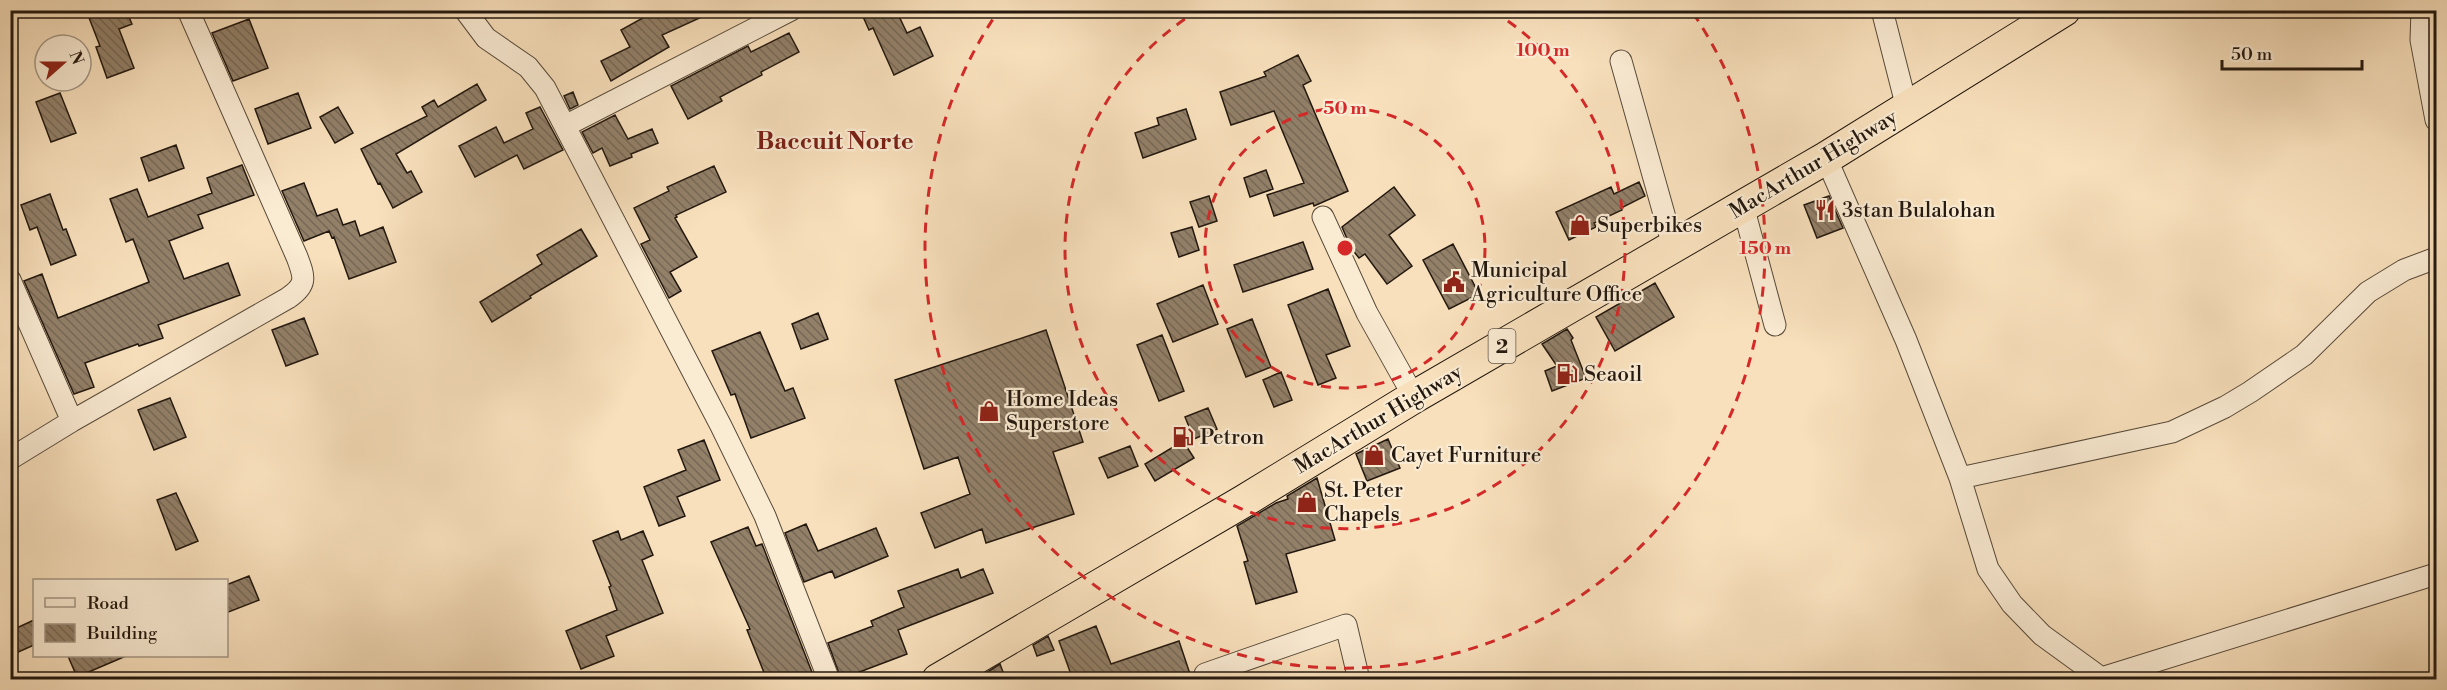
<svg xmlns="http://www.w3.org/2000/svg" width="2447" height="690" font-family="'Libre Bodoni',serif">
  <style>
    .building { fill: url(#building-back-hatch); stroke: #23180f; stroke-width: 1.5 }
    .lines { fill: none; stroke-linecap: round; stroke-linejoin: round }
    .minor-casing { stroke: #584a3a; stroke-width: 23 }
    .highway-casing { stroke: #23180f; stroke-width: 34 }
    .minor { stroke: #faebd3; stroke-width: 21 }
    .highway { stroke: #f8e0bc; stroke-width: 32 }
    .ring { fill: none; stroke: #d62828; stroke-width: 3; stroke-dasharray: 10 8 }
    .labels { text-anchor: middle; stroke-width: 4.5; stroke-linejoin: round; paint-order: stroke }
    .shield { fill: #faebd3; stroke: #64574a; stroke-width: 1.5 }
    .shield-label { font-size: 20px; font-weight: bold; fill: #23180f }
    .street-label { font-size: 21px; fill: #23180f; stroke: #faebd3 }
    .poi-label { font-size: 21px; fill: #23180f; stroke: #faebd3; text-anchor: start }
    .quarter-label { font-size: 24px; font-weight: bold; fill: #7a1f14; stroke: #faebd3 }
    .centre { fill: #d62828; stroke: #faebd3; stroke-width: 3 }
    .ring-label { font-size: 18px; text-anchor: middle; font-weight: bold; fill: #d62828; stroke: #faebd3; stroke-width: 4.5; stroke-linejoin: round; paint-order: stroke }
  </style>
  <defs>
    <pattern id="building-back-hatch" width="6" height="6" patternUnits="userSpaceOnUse" patternTransform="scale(1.5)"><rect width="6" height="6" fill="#928069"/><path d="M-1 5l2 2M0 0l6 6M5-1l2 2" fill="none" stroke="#776855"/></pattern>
  </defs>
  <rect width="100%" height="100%" fill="#f8e0bc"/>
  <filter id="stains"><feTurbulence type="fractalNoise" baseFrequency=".00333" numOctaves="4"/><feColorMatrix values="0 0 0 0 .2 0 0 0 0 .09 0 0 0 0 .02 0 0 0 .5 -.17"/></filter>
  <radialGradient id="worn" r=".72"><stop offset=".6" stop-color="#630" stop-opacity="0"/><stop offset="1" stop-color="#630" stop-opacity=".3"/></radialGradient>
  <!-- building -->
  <path class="building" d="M86,10H126L132,24L119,29L134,68L107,78L96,47L100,46Z
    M657,10H717L662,35L669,47L611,81L601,61L630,47L621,30Z
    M860,10H896L907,33L920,27L933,56L894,75L873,28L869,30Z
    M249,19L268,68L233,81L212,33Z
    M789,33L799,52L761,72L762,75L720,97L722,101L688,119L671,86L748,46L751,52Z
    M1298,55L1311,81L1303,85L1348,191L1314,206L1313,203L1274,216L1267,195L1304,183L1274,111L1231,125L1220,92L1266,76L1264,72Z
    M477,84L486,100L396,154L407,173L411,171L422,192L393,208L380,183L378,184L361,149L427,116L422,107L434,100L438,107Z
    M573,92L578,105L570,109L564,96Z
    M60,93L76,133L51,142L36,102Z
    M298,93L311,128L268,144L255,109Z
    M338,107L353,133L335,143L320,117Z
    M540,107L563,150L524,169L517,155L475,177L459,146L496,127L504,143L533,129L526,113Z
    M1186,109L1196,139L1143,158L1135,133L1159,125L1157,118Z
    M615,115L628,139L652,129L658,143L631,154L632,157L610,166L602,148L593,153L582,132Z
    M176,145L184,168L149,181L141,158Z
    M242,165L254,195L198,215L203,228L169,241L184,279L228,263L240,295L158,325L163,338L139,346L138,344L85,363L94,387L74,394L24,281L42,274L58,318L149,282L133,239L126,242L110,199L137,189L148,217L212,193L207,178Z
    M714,166L726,192L676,215L677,217L675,218L697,257L670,272L681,291L669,298L641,244L650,240L634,208L669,191L667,187Z
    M1266,170L1273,189L1250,197L1244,178Z
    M1639,182L1645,196L1621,208L1622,210L1594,223L1596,227L1569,240L1556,212L1611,187L1614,194Z
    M304,183L317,216L337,209L343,225L355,221L360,236L383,227L396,262L349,279L334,237L332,238L329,231L304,241L282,191Z
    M1394,187L1415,215L1389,235L1412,266L1387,284L1365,254L1359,258L1351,248L1342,227Z
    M50,194L63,230L66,229L76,255L51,265L37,227L30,230L21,205Z
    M1209,196L1217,221L1199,227L1190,202Z
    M1829,196L1843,228L1817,238L1804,205Z
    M1192,227L1199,250L1179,257L1171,233Z
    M581,229L597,256L530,296L531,298L492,322L480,302L542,264L537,255Z
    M1303,242L1313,269L1243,292L1234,265Z
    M1453,244L1479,294L1449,309L1423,260Z
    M1655,283L1674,317L1615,351L1596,317Z
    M1203,285L1218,324L1173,342L1157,304Z
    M1328,289L1350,346L1326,355L1336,378L1318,385L1288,305Z
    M818,313L828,339L801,349L792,324Z
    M304,318L318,354L286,366L272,330Z
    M1252,319L1271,367L1246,377L1227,329Z
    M1567,329L1573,338L1571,340L1586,378L1552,391L1545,371L1557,366L1542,344Z
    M1046,330L1083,442L1053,452L1074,514L986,543L982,529L935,548L921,513L970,494L958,457L924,469L895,380Z
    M760,332L785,391L793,388L805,418L751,438L735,394L731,395L712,351Z
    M1162,335L1184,391L1159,401L1137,345Z
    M1281,372L1292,400L1274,407L1263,380Z
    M170,398L186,437L154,450L138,410Z
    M1208,408L1217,429L1194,439L1185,417Z
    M1388,439L1400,468L1367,481L1356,454Z
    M704,440L720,480L677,497L685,516L659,526L644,487L686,470L678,450Z
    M1183,441L1194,458L1155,481L1145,464Z
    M1130,446L1138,466L1108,478L1099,458Z
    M1317,478L1335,540L1286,554L1297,592L1256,604L1244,562L1248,561L1237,526L1276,503L1288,499L1287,496Z
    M176,493L198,541L176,550L157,500Z
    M806,524L818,551L876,528L888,556L835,578L832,571L804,582L785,533Z
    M748,527L756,546L762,544L815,680H767L747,630L750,629L711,542Z
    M618,531L621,540L643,531L653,555L642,560L663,613L606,636L614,656L581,669L566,631L617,610L609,587L611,586L593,541Z
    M958,569L961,578L983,569L993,593L898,630L907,654L841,679L828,643L873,626L871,621L904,607L898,591Z
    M249,576L259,600L226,613V585Z
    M34,620V645L16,653L10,642V631Z
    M1096,626L1111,664L1179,641L1191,677L1183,680H1073L1059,641Z
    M1048,636L1054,650L1037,656L1033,645Z
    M68,656H126L77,677Z
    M1000,664L1006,680H975Z"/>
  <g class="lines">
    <defs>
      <path id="minor" d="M465,10L486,38L528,67L545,88L721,426L765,516L829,680
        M1882,10L1907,108
        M2422,10L2421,40L2436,120
        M1621,61L1673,246
        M565,126L791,10
        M1826,158L1906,340L1960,478L1988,569L2012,604L2042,635L2104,680
        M1743,206L1775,325
        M1323,217L1367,313L1414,397
        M10,280L72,421
        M10,459L72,421L288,298C307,285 305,278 297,257L188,10
        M1960,478L2172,432L2225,407L2250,392L2304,355L2368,292L2404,270L2436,258
        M1206,680L1205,674L1346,625L1359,680
        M2095,680L2436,574"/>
      <path id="highway" d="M938,680L1244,501L1414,397L1826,158L2064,10"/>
    </defs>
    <!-- minor casing -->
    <use href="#minor" class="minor-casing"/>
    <!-- highway casing -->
    <use href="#highway" class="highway-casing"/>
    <!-- minor -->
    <use href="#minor" class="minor"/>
    <!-- highway -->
    <use href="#highway" class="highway"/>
  </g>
  <!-- distance rings -->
  <g class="ring">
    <circle cx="1345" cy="248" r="140"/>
    <path d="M1493 11A280 280 0 1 1 1197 11"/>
    <path d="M1693 13A420 420 0 1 1 997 13"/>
  </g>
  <!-- icons -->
  <defs>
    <symbol id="restaurant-bare" viewBox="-9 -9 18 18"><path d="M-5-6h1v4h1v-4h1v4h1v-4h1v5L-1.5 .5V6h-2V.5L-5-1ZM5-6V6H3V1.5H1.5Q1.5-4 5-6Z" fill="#8f2418" stroke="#faebd3" stroke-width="2.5" paint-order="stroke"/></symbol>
    <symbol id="shop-bare" viewBox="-9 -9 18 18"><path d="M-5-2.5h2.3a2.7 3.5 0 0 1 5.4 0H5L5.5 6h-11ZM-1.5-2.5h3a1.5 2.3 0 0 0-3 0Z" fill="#8f2418" stroke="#faebd3" stroke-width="2.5" paint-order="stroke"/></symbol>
    <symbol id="civic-bare" viewBox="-9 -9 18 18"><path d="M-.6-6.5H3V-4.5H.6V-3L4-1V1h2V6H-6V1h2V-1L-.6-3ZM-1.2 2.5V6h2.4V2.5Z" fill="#8f2418" stroke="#faebd3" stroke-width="2.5" paint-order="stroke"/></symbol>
    <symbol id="fuel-bare" viewBox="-9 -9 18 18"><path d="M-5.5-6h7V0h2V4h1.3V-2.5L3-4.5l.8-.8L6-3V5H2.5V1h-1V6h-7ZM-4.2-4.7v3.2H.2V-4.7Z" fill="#8f2418" stroke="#faebd3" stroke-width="2.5" paint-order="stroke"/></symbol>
  </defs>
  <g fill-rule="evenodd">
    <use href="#restaurant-bare" x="1810" y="195" width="30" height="30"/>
    <use href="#shop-bare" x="1565" y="210" width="30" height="30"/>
    <use href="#civic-bare" x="1439" y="267" width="30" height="30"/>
    <use href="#fuel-bare" x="1552" y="359" width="30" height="30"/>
    <use href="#shop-bare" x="974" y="396" width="30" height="30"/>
    <use href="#fuel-bare" x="1168" y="422" width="30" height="30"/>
    <use href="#shop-bare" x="1359" y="440" width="30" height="30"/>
    <use href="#shop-bare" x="1292" y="487" width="30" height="30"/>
  </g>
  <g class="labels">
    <!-- shield labels -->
    <rect class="shield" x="1488.5" y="329" width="27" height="34" rx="4.5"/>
    <g class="shield-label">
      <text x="1502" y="353">2</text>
    </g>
    <!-- street labels -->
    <g class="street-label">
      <text transform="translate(1813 164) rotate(-31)" y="7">MacArthur Highway</text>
      <text transform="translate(1378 419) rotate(-31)" y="7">MacArthur Highway</text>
    </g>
    <!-- poi labels -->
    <g class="poi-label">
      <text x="1842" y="217">3stan Bulalohan</text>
      <text x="1597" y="232">Superbikes</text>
      <text x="1471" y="277">Municipal<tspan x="1471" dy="24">Agriculture Office</tspan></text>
      <text x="1584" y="381">Seaoil</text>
      <text x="1006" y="406">Home Ideas<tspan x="1006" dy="24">Superstore</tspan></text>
      <text x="1200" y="444">Petron</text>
      <text x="1391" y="462">Cayet Furniture</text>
      <text x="1324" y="497">St. Peter<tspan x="1324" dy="24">Chapels</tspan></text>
    </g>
    <!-- quarter labels -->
    <g class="quarter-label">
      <text x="835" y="149">Baccuit Norte</text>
    </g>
  </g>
  <circle cx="1345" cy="248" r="9" class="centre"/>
  <g class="ring-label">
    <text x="1543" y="56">100 m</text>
    <text x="1345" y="114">50 m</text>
    <text x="1765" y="254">150 m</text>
  </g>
  <!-- margin -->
  <rect width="2447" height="690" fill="none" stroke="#f8e0bc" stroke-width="36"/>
  <rect x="12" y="12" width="2423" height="666" fill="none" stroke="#23180f" stroke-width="3"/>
  <rect x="18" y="18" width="2411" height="654" fill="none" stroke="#23180f" stroke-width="1.5"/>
  <!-- legend -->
  <rect x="33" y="579" width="195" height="78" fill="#faebd3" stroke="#a49785" stroke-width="1.5"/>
  <rect x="45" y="598" width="30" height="9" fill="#faebd3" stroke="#a49785" stroke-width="1.5"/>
  <text x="87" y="609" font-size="18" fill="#23180f">Road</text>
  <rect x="45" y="624" width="30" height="18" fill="url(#building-back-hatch)" stroke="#a49785" stroke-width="1.5"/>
  <text x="87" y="639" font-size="18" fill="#23180f">Building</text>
  <!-- north arrow -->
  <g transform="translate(63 63) rotate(69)"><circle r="28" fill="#faebd3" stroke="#a49785" stroke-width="1.5"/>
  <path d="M0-4.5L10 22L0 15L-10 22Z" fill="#8f2418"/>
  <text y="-9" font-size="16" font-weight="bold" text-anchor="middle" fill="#23180f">N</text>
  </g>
  <!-- scale -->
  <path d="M2222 60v9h140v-9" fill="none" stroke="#23180f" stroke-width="3"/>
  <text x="2231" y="60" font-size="18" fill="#23180f" stroke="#faebd3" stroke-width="4.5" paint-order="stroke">50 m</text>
  <rect width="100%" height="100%" filter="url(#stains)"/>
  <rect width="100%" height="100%" fill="url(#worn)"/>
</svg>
